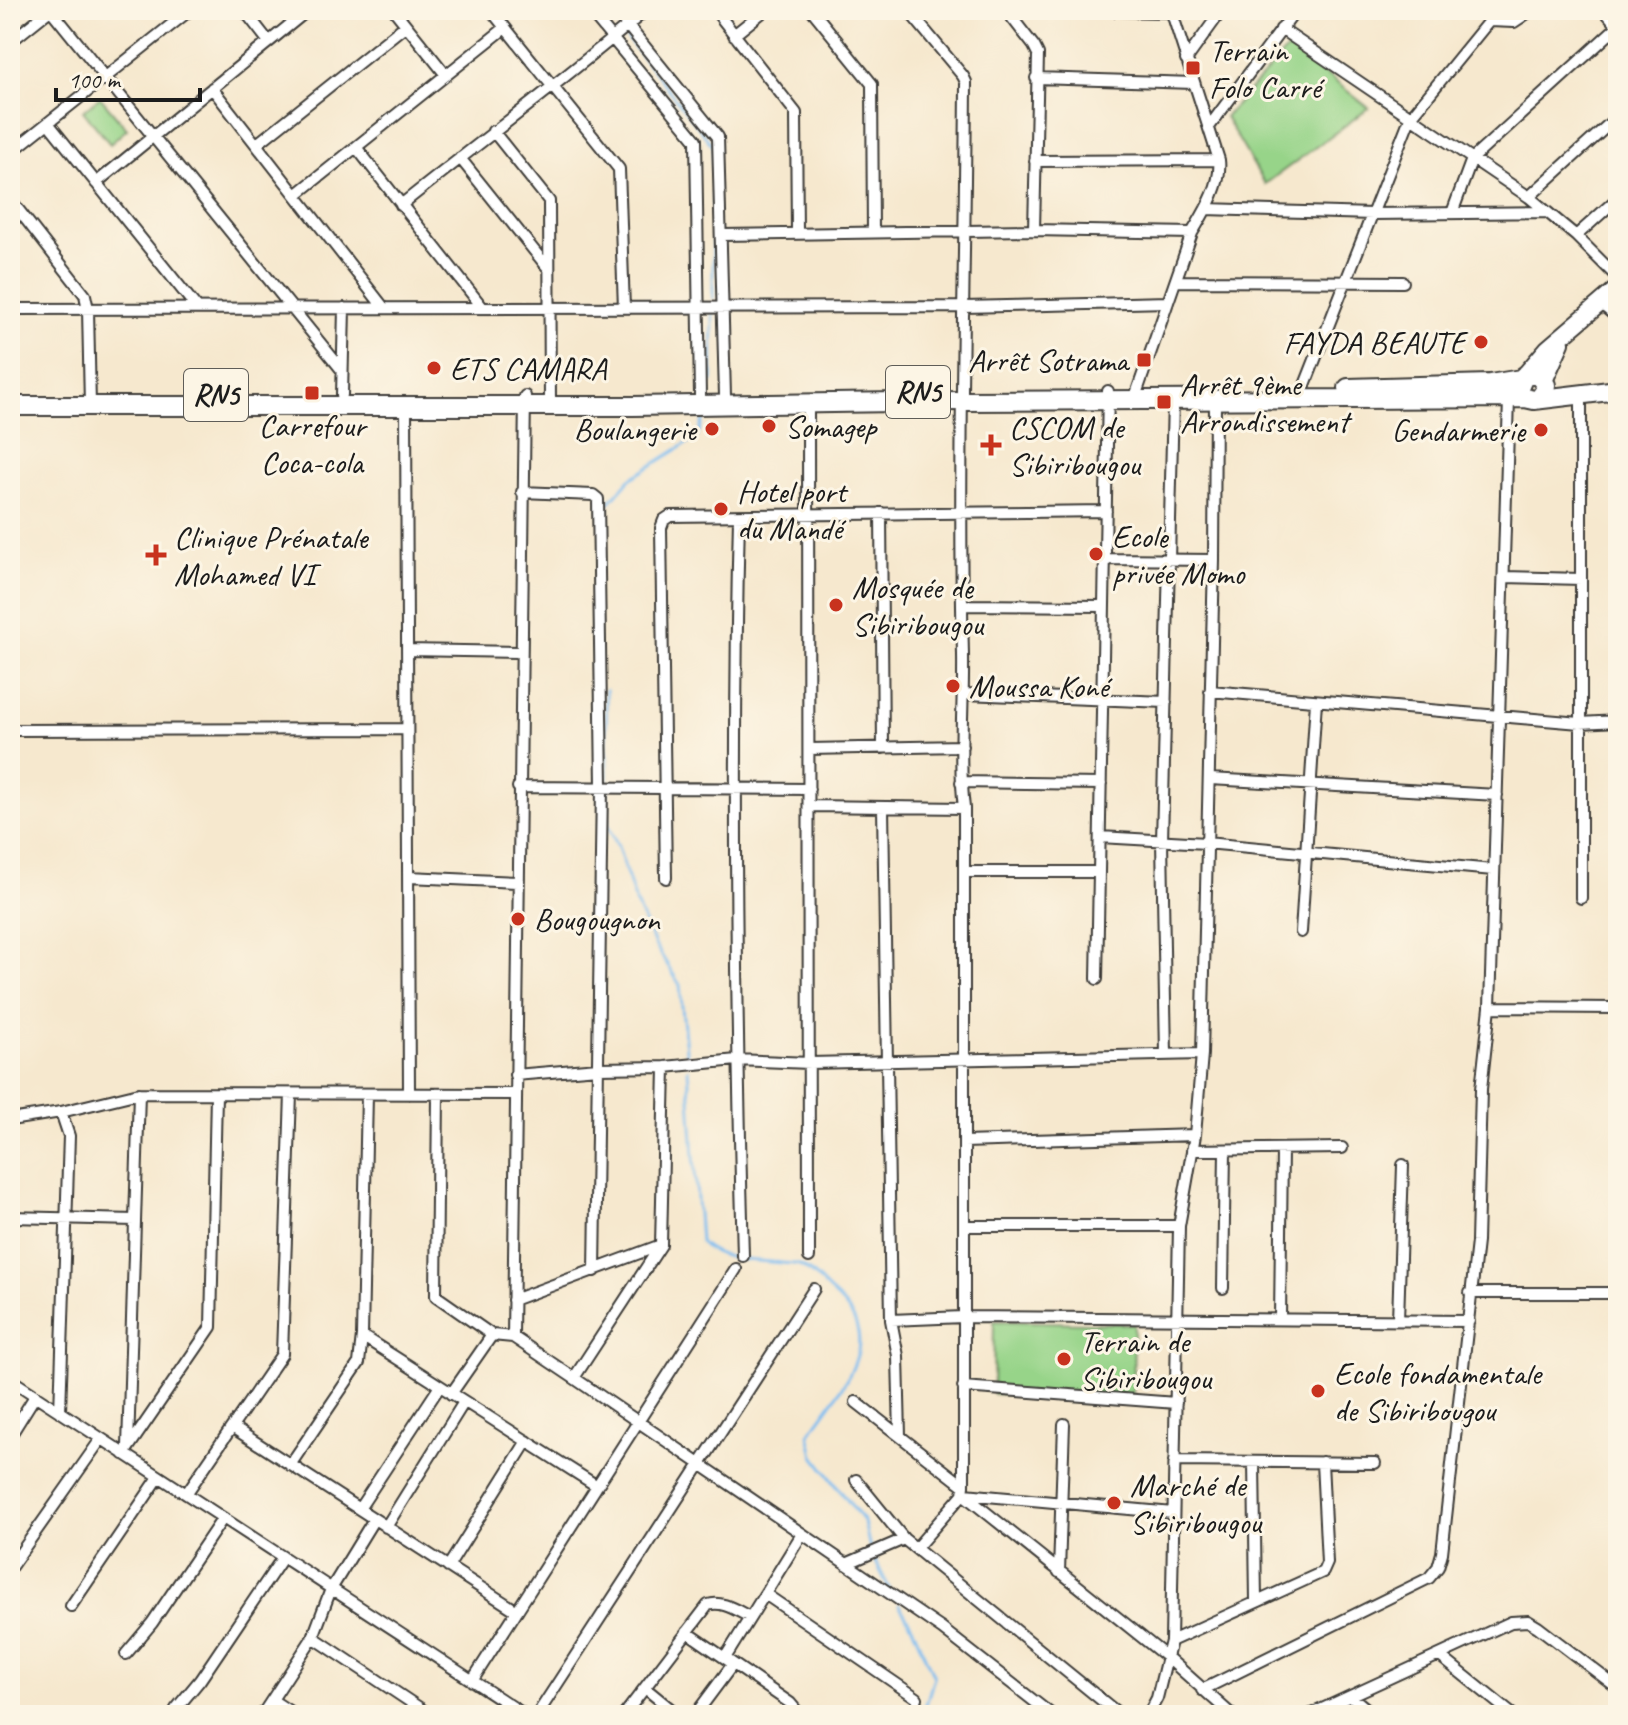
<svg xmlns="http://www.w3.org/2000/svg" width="1628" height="1725" font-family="Caveat,sans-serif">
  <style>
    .green { fill: #97d489; stroke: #5a7852; stroke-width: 2 }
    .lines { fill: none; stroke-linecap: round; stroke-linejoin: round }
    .stream { stroke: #7bbcf0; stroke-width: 3 }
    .street-casing { stroke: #3d3b37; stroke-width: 14 }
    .primary-casing { stroke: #3d3b37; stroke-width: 20 }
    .highway-casing { stroke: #3d3b37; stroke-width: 22 }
    .street { stroke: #fff; stroke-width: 10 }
    .primary { stroke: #fff; stroke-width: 16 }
    .highway { stroke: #fff; stroke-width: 18 }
    .poi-dot { fill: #c8321e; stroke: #fcf5e5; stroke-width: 3 }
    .labels { text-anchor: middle; stroke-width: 6; stroke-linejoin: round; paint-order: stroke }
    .shield { fill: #fcf5e5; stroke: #5f5d58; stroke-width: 2 }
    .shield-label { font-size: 30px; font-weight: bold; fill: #1c1c1c }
    .poi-label { font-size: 32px; fill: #1c1c1c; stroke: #fcf5e5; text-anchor: start }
  </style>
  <rect width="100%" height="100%" fill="#fcf5e5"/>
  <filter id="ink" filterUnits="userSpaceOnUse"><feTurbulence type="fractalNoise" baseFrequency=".0125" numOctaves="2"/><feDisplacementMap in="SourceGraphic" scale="16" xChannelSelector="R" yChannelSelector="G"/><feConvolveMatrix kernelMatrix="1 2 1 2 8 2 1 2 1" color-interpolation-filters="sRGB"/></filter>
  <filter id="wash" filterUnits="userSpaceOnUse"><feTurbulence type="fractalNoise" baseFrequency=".006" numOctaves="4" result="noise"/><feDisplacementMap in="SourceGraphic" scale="32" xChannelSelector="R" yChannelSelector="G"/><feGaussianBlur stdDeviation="1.8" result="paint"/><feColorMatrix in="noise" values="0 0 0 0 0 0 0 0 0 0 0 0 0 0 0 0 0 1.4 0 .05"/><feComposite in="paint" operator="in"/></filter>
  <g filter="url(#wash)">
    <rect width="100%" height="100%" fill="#f6e8ce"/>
    <!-- green -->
    <path class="green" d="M1290,46L1369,108L1265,184L1225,117Z
      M100,97L127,129L110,144L83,111Z
      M994,1321L1134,1324L1133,1396L993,1394Z"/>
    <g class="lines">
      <!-- stream -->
      <path class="stream" d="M605,10L618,26
        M625,35L713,146V298
        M712,381L713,311
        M603,531L607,505L630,479L697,437L704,418
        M606,690L608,826L618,847L637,906L655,945L680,985L687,1061
        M688,1069L700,1242C719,1262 755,1260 781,1263C786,1264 794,1263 799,1265C810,1269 823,1285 832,1293C890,1342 841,1386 809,1434L814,1456L864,1522L870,1549
        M875,1560L889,1588
        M899,1605L912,1626L934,1677L923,1715"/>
    </g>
  </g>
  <g filter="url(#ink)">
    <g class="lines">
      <defs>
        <path id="street" d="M51,10L342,370
          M244,10L269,42
          M394,10L446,75
          M491,10L619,169L624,308
          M589,10L696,140L700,396
          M615,10L718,137L725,396
          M715,10L796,113L797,233
          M812,10L872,84L873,232
          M908,10L963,76L966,82C965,273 958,464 963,655C964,706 958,757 964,808V1486L963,1494L916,1548
          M1006,10L1034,46L1038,54L1034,230
          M1067,10L1171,12
          M1490,21L1514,22L1532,10
          M1281,29L1529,197L1576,236L1618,278
          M734,35L765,10
          M10,42L50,10
          M1186,60L1222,10
          M1036,78L1194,83
          M212,88L384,308
          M48,123L197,308
          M1209,127L1296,10
          M493,131L549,201L550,405
          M257,144L406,25
          M356,147L483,308
          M10,153L190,10
          M460,158L548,268
          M1035,161L1219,160
          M96,183L308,10
          M296,195L505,28
          M1529,197L1618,116
          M10,199L85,295L88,309L90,406
          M401,205C482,140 567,78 646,10
          M1206,209L1373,214L1547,212
          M1452,213L1472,159L1618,26L1604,10
          M722,235L1034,230L1192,233
          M1576,236L1618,198
          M1176,281L1403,282
          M1601,304L1618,318
          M10,309L964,307L1168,302
          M1303,390L1410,118L1498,10
          M1581,393V898
          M342,395L344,308
          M1134,400L1192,233C1205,211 1222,185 1219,160L1171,10
          M808,404L809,1257
          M406,405L409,1094
          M522,492L593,495L598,499L602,786L595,1271
          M881,513L883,748
          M739,517C733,763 736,1010 743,1256
          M1105,559L1214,560
          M1504,577L1581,579
          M962,605L1104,606
          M407,650L520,652
          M1210,691L1580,723L1618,721
          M964,694L1166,702
          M10,730L407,729
          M809,749L962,746
          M1210,779L1497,795
          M961,782L1101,784
          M518,787L809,789
          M809,806L964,808
          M883,807L891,1320L898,1356L900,1436
          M1100,837L1206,843L1493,870
          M964,872H1099
          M409,877L517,882
          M666,878L661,528L664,520L670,516L1106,511
          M1301,932L1316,701
          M1097,979L1108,391
          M1490,1007L1618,1008
          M1166,1055L1162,841L1173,400
          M515,1075L598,1068L665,1067L737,1060L810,1063L1202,1054
          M438,1094L436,1296L492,1335L513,1337L574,1378L942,1629L1052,1715
          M10,1120L61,1112L139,1093L515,1094
          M964,1142L1195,1135
          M1192,1150L1342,1148
          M10,1217L135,1220
          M964,1226H1179
          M1223,1288L1225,1150
          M1470,1293H1618
          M513,1300L661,1245
          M1280,1319L1282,1149
          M891,1320L963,1317L1469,1321
          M1398,1320L1403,1165
          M362,1336L597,1486
          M513,1337L525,396
          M574,1378L661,1245L665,1067
          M10,1379L525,1715
          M963,1387L1176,1403
          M451,1394L492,1335
          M856,1402L964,1486
          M60,1412L69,1136L61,1112
          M232,1427L517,1611
          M10,1436L35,1396
          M128,1447L139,1093
          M124,1454L211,1327L216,1094
          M1174,1461L1375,1463
          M1254,1462L1256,1601
          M290,1465L359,1363L362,1336L367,1094
          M856,1480L904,1539L1120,1715
          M186,1494L282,1354L291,1094
          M963,1494L1168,1658L1232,1715
          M965,1494L1173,1513
          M359,1509L440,1386
          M386,1527L464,1402
          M846,1564L904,1539
          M448,1567L527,1441
          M10,1568L101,1439
          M1059,1572L1064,1424
          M765,1594L917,1698
          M71,1606L159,1477
          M687,1632L790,1703L800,1715
          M313,1637L430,1715
          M1171,1641L1323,1572L1327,1563L1322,1462
          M126,1654L152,1623L223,1518
          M1440,1656L1513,1715
          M725,1658L802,1534
          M472,1681L736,1269
          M645,1688L678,1715
          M1202,1690L1429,1578L1438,1567L1442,1553L1477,1242L1481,1089L1490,1007L1509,399
          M1351,1696L1374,1715
          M272,1700L295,1715
          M176,1709L200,1680L283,1557
          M262,1715L313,1637L331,1589L374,1519
          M537,1715L814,1289
          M624,1715L708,1605C722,1600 737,1611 750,1617
          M695,1715L733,1664
          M1148,1715L1157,1698L1171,1641L1179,1226L1195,1135L1202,1054L1214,560L1215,400
          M1309,1715L1511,1622L1528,1621L1538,1627L1618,1688"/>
        <path id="primary" d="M1524,376L1548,348L1618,288
          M1544,381L1561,343"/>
        <path id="highway" d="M1348,388L1490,384L1521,379
          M1519,388L1524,376L1537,374L1546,385L1545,390L1539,399
          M10,406H633L961,401L1525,398L1534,400L1618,390"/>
      </defs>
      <!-- street casing -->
      <use href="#street" class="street-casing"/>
      <!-- primary casing -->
      <use href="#primary" class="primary-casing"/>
      <!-- highway casing -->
      <use href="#highway" class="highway-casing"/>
      <!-- street -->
      <use href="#street" class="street"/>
      <!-- primary -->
      <use href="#primary" class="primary"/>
      <!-- highway -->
      <use href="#highway" class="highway"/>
    </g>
  </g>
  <!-- markers -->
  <g class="poi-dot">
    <rect x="1185" y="60" width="16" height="16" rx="4"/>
    <circle cx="1481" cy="342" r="8"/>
    <rect x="1136" y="352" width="16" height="16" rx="4"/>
    <circle cx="434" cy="368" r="8"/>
    <rect x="304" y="385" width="16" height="16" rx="4"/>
    <rect x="1156" y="394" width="16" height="16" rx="4"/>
    <circle cx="769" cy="426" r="8"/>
    <circle cx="712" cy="429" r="8"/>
    <circle cx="1541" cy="430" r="8"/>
    <path d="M987 433h8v8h8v8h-8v8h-8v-8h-8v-8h8z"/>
    <circle cx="721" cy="509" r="8"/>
    <circle cx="1096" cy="554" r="8"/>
    <path d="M152 543h8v8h8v8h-8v8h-8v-8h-8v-8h8z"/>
    <circle cx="836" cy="605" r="8"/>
    <circle cx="953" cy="686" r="8"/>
    <circle cx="518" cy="919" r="8"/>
    <circle cx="1064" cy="1359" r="8"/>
    <circle cx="1318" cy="1391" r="8"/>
    <circle cx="1114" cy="1503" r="8"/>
  </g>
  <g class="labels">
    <!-- shield labels -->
    <g class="shield">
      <rect x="886" y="366" width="64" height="52" rx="6"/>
      <rect x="184" y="369" width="64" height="52" rx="6"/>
    </g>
    <g class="shield-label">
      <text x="918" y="402">RN5</text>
      <text x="216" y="405">RN5</text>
    </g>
    <!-- poi labels -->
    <g class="poi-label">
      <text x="1209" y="61">Terrain<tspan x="1209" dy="37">Folo Carré</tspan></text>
      <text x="1465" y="353" text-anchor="end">FAYDA BEAUTE</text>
      <text x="1128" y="371" text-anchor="end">Arrêt Sotrama</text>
      <text x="450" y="379">ETS CAMARA</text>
      <text x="1180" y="395">Arrêt 9ème<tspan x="1180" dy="37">Arrondissement</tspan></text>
      <text x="312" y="436" text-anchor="middle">Carrefour<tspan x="312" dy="37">Coca-cola</tspan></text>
      <text x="785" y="437">Somagep</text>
      <text x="1009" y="438">CSCOM de<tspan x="1009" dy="37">Sibiribougou</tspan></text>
      <text x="696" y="440" text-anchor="end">Boulangerie</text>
      <text x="1525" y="441" text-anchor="end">Gendarmerie</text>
      <text x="737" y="502">Hotel port<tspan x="737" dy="37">du Mandé</tspan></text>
      <text x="1112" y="547">Ecole<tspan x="1112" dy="37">privée Momo</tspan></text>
      <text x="174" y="548">Clinique Prénatale<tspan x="174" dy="37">Mohamed VI</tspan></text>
      <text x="852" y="598">Mosquée de<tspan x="852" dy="37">Sibiribougou</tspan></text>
      <text x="969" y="697">Moussa Koné</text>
      <text x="534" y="930">Bougougnon</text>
      <text x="1080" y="1352">Terrain de<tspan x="1080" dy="37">Sibiribougou</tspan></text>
      <text x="1334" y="1384">Ecole fondamentale<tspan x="1334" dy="37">de Sibiribougou</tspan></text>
      <text x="1130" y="1496">Marché de<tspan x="1130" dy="37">Sibiribougou</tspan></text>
    </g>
  </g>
  <!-- margin -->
  <rect width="1628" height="1725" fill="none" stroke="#fcf5e5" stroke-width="40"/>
  <!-- scale -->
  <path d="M56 88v12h144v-12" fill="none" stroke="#1c1c1c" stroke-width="4"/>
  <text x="68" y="88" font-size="24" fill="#1c1c1c" stroke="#fcf5e5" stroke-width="6" paint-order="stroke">100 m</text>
</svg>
